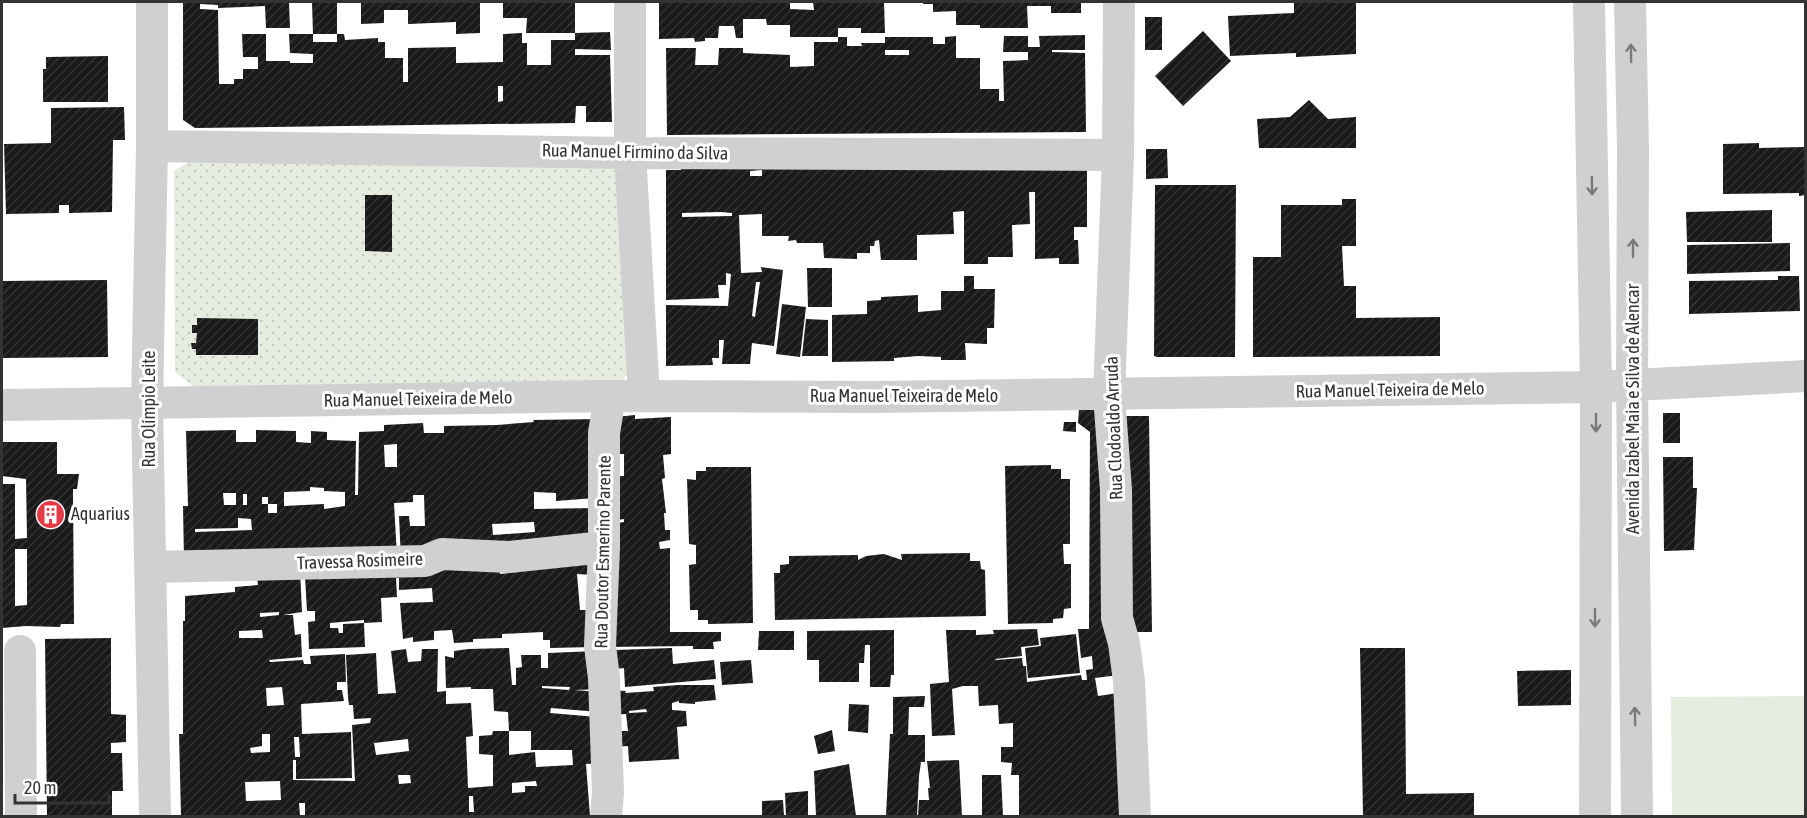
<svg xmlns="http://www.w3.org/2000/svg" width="1807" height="818" font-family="'Asap Condensed',sans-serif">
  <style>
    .park { fill: url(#park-dots) }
    .garden { fill: #e6ecdf }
    .building { fill: url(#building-hatch); fill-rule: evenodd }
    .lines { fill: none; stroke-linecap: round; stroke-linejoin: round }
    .minor { stroke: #d0d0d0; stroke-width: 32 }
    .oneway { stroke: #7a7a7a }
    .labels { text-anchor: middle; stroke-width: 6; stroke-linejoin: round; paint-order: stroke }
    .street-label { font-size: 18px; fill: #333; stroke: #fff }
    .poi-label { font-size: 18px; fill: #333; stroke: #fff; text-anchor: start }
  </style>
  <defs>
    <pattern id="park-dots" width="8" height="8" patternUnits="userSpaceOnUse" patternTransform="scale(1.5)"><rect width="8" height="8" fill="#e6ecdf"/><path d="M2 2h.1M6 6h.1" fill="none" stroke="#c6cbc0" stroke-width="1.8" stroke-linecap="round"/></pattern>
    <pattern id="building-hatch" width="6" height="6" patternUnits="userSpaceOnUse" patternTransform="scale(1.5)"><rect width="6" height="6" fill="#1a1a1a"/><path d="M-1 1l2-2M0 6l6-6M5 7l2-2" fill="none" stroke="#333"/></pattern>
  </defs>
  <rect width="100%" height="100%" fill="#fff"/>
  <!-- park -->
  <path class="park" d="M193,159L607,161L620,175L631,367L619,386L194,387L175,372L174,171Z"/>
  <!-- garden -->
  <path class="garden" d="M1805,696V816H1672L1671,697Z"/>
  <!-- building -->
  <path class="building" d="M183,2H289L290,28H266L265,6L218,8V5L200,4V9L218,10L219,84H234V79H243V69H258V57H243L242,34H266V61H290V63H313V54L290,53L289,34H313V42H337V34H344L345,40L378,38V42H385V58H403V82H408V48L456,47V63L503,62V34L522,33V43H527V65H551V40H575V33L610,32L611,50L575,49V55H610L612,122H586V106H576L575,123L195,128L183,120ZM498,86H503V101L498,102Z
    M312,2H337V34H313Z
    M361,2H480V33L456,34V22L408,24V10H384V23L361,24Z
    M503,2H575V33H526L527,18H503Z
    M659,2H790V9L814,10L813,2H884L885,33H861V28H838V37H790V25H767L766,19H743V38H736L734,26H719L718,38H705V41L695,42L694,38L659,39Z
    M923,2H1081V13H1051V6H1027L1028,28H980V25H956V11L933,12V4H923Z
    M1294,2H1356V54L1296,57V53L1230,56L1228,16L1294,13Z
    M1145,17H1162V50H1145Z
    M1203,31L1231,61L1183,106L1155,76Z
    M1085,35V50H1052V52L1085,53L1086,132L667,135L666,48H696L695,65H718L719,48H743V53L790,55V67L814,66V42H838V37H847V46H862L861,43H885V37H933V44H945V37L956,36V58H980V89H999V101H1004L1003,61L1028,60V52H1003L1004,36H1028V47H1040L1039,36ZM885,50H909V55H885Z
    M108,56V102H43V69H46V57Z
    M1309,100L1328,119L1356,117V148H1259L1257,119L1290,117Z
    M124,107L125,140H113L112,212L69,213V205H59V213L6,214L4,144L51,143V108Z
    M1759,143V148L1806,147V195L1799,196V193L1723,194V144Z
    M1146,149H1167L1168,178L1146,179Z
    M761,165L762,169L1087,166V227H1074V240H1078L1079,264H1059V258L1035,259V192H1029L1030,224L1012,225L1013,257H988V264H964V211L953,212L954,234L917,235V260H881L879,240L875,241L874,246H870V253H857V259L824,258L823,243H797L796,240L788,241L789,236H762V214L739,215L741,273L762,272L761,267L783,270L774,346L752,343L750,364H722L724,340H719V358H712L713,365L666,366V305L728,306L731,274L726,273V285H718L719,298L666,300V170H681V167ZM762,170V176H750V171ZM721,212L732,213V216L682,217V213ZM756,282H760L755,317L752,316Z
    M1155,185H1236L1235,357H1157L1154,356Z
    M365,195H392V252L365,251Z
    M1342,199H1356V246H1342L1344,286H1356V318L1440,317V356L1253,357V257H1281V205H1342Z
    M1772,210V242H1687L1686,212Z
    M1790,243V271L1687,274V245Z
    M807,268H832V307H808Z
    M964,276H974V289H995L994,328H987V344L965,343L966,360H941V357L918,356L894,358V361L832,362V315L867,314V301L881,300V297L918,295V312L941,310V291H964Z
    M1778,276H1799L1800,311L1689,314V281L1778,280Z
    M107,280L108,357L2,358V281Z
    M782,304L806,307L800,357L776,354Z
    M197,318L258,319V355H196V349H192L191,343H196L197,333H192V325H197Z
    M806,319L828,320V356H802Z
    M1102,408L1119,675L1095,678L1098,696L1118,693L1125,816H1019V775H1011L1012,763L1001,762V747H1013V723L999,724L998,705L979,706L978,686H963L952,689L955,735L932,736L930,684L949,682L946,630H976V635L994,634L993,630L1037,629L1039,645L1021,647L1022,656L995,659L996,660L1022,658L1023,666H1026L1027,682L1081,675L1082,680H1087L1086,670L1093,669L1092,656L1081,658L1078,629H1089L1090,432L1078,423L1079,409Z
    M1663,413H1680V443H1663Z
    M635,415V419L671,417V454L663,455L665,478L662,479L666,513H664L665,530H670V540L659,542L660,549L670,548V632H721V641L713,642L714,649H693V646L605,647L606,525L624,522V519L611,521L605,476H624V454H614L616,417Z
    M1124,416H1149L1152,632H1131Z
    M599,419L595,498L556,501V493L534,492V509L595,508L600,540L401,560L399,516H409L410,526H425L424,495H413V502L394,503L397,557L184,560L183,506H188L186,431L236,430V442H256V430L296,431V442L311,443V431L327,432V440L356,441L355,495H358L359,432L384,431V425L423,423L424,433H444V426L497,425L534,422L533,420ZM397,444V467H385L384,445ZM310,487L324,488V491L345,492V506L324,509V504L284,506V492L310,491ZM223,493H236V505H224ZM243,494H247V505H243ZM262,497H268V504H277V513H268V504H262ZM238,518L251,519L252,530L195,532V529L238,528ZM534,522L535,532L493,535L492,524Z
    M1064,422H1076V432L1063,431Z
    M2,442H57V474H79L77,489H73L74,624H61L60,627L26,626L2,628V484H15V539L27,538L26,479L2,476ZM15,549H27V605L15,606Z
    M1663,457H1693V488H1697L1694,550L1664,551Z
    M1051,465V469H1061V479H1070V544H1063L1064,564H1071V608L1064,609L1063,618L1053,619V623L1008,624L1005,466Z
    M706,467H751L753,623L708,624V620H698V610H690L689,565L696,564V545L689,544L687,479L696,480V471H706Z
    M970,553V561H980L981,569L985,570L986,616L775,620L774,573H780V565L789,564V556L858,555V560L866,556L884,554L902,560L901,554Z
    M592,554L593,575L577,574L580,610H587L594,647L550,648V640H543V632L502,634V638L473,639V642L454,643L452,630L434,631V640L413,642V637L403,639L400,603L433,602L432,588L399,590V578H396L397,597L381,598L382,622L364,623V620L330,623V628H338L339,633H343V624L364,623L365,647L309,649L308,622L315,621V611H307L305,577L499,559L500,574L511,573L510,562Z
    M256,568L300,569L302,612L283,615H293L295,635L301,634V637L302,657L269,660L270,662L303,660L304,664H311L310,656L345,654L346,682H337V690H342L344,701L301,704L302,734L351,732L352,778L296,779V760H293V780L355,781L352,725L370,723L371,718L354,719L353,705H349L348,697L346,655L376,653L378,694L396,693L391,651L406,649L408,662L421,661L422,649H438L437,692L446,691V704L471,703L473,736L466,737L468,788L493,786V755L479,754V736L492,735L493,731H509V755L535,752L536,767L573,765L572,750H531V731H509L508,712L494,711L493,689H471V687L446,688L445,656L454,658V651L468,649L509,648L512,685H516V668L522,667L521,655H541V668H548V653L595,651L602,689L574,690L600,692L599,712L551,708L550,713L597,717L601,763L586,764L590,816H305V803H299L300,816H181L179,734H183V621H185V596L235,592V587L258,585ZM279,612V615L260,617V613ZM262,630L263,638H239V631ZM542,686L570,687L569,690L542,688ZM282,687L284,705L267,706L266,688ZM262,734H270V752L251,753L250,748L262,746ZM294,737H299L300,757H295ZM408,739L409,751L376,755L374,743ZM398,775H410L411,783L399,784ZM280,781L281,800L246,801L245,782ZM536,781L537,786H525V792L512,793V783ZM469,796H473L474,812H469Z
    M894,630V675H891L890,687H870V645H865L864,663H859V682H819V660H807V631Z
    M759,631H794V650H758Z
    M1076,634L1080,673L1028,678L1025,648L1041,646L1040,638Z
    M111,638V714L126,715V742L111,743V753H122L123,791H112V816H47L45,639Z
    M672,648L673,664L714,660L716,679L625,687L624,668L616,669L615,650Z
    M1360,648H1405L1406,794L1474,793V816H1363Z
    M751,660L753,683L722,685L720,662Z
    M1571,670V705L1518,706L1517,671Z
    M678,685H714L716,700L695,702V704L679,703V701L672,703V710L686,711L687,726L677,727L679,759L629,762L628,746L611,747L609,731H628L626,714L611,715L608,690L626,691L625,693L654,691L653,687ZM646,709L647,712L629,713V711Z
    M925,696L924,707H909L908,735H925V762H921L919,776L917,816H886L890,734H893V697Z
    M849,704L869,705L868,733L848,731Z
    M832,730L835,751L818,754L814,736Z
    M959,760L962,816H918L919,800H929L928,788H930L927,761Z
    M849,764L856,816H816L814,771Z
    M982,775H1001L1003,816H982Z
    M808,791V816H786L785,793Z
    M783,800L784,816H762V801Z"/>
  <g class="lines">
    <!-- minor -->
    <path class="minor" d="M152,2V146L147,404L155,816
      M630,2V153L644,396
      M1119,2L1118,155L1109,395L1116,490L1117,618L1124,643L1129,681L1135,816
      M1589,2L1596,387L1595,816
      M1630,2L1633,150L1632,385L1637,816
      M152,146L630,153L1118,155
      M2,405L610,396L875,397L1596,387L1806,376
      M151,567L425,561L442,554L509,557L604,547
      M20,651L21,816
      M606,816L608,792L604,678L600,646L604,547V433L610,396"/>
  </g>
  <!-- one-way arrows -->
  <defs><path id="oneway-shaft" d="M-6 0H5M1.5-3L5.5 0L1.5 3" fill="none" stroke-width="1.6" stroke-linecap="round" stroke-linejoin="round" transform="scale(1.5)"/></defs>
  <g class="oneway">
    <use href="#oneway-shaft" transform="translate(1631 53) rotate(-91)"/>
    <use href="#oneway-shaft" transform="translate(1592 186) rotate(89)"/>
    <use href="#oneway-shaft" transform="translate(1633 248) rotate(-90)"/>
    <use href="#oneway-shaft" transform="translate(1596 423) rotate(90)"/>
    <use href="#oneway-shaft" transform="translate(1595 618) rotate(90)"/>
    <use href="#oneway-shaft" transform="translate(1635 716) rotate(-91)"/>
  </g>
  <!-- icons -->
  <defs>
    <symbol id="building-disc" viewBox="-11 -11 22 22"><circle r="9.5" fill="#e63946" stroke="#fff"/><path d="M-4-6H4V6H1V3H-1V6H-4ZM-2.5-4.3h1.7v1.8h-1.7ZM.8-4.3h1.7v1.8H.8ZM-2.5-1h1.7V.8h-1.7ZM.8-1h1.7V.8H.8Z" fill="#fff"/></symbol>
  </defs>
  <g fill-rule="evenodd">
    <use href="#building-disc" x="34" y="498" width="33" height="33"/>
  </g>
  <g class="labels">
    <!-- street labels -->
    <g class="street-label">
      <text transform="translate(635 152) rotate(1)" y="6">Rua Manuel Firmino da Silva</text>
      <text transform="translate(1390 390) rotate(-1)" y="6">Rua Manuel Teixeira de Melo</text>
      <text x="904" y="402">Rua Manuel Teixeira de Melo</text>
      <text transform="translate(418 399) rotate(-1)" y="6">Rua Manuel Teixeira de Melo</text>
      <text transform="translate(149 409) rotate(-90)" y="6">Rua Olímpio Leite</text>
      <text transform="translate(1633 409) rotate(-90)" y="6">Avenida Izabel Maia e Silva de Alencar</text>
      <text transform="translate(1114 428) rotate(-92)" y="6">Rua Clodoaldo Arruda</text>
      <text transform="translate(603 552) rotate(-89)" y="6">Rua Doutor Esmerino Parente</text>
      <text transform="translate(360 561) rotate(-2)" y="6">Travessa Rosimeire</text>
    </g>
    <!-- poi labels -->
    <g class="poi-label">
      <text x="71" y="520">Aquarius</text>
    </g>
  </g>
  <!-- border -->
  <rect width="1807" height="818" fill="none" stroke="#333333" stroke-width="6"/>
  <!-- scale -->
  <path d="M15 794v9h94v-9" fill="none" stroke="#333333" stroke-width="3"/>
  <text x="24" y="794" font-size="18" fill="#333333" stroke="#ffffff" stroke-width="4.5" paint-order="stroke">20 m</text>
</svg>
